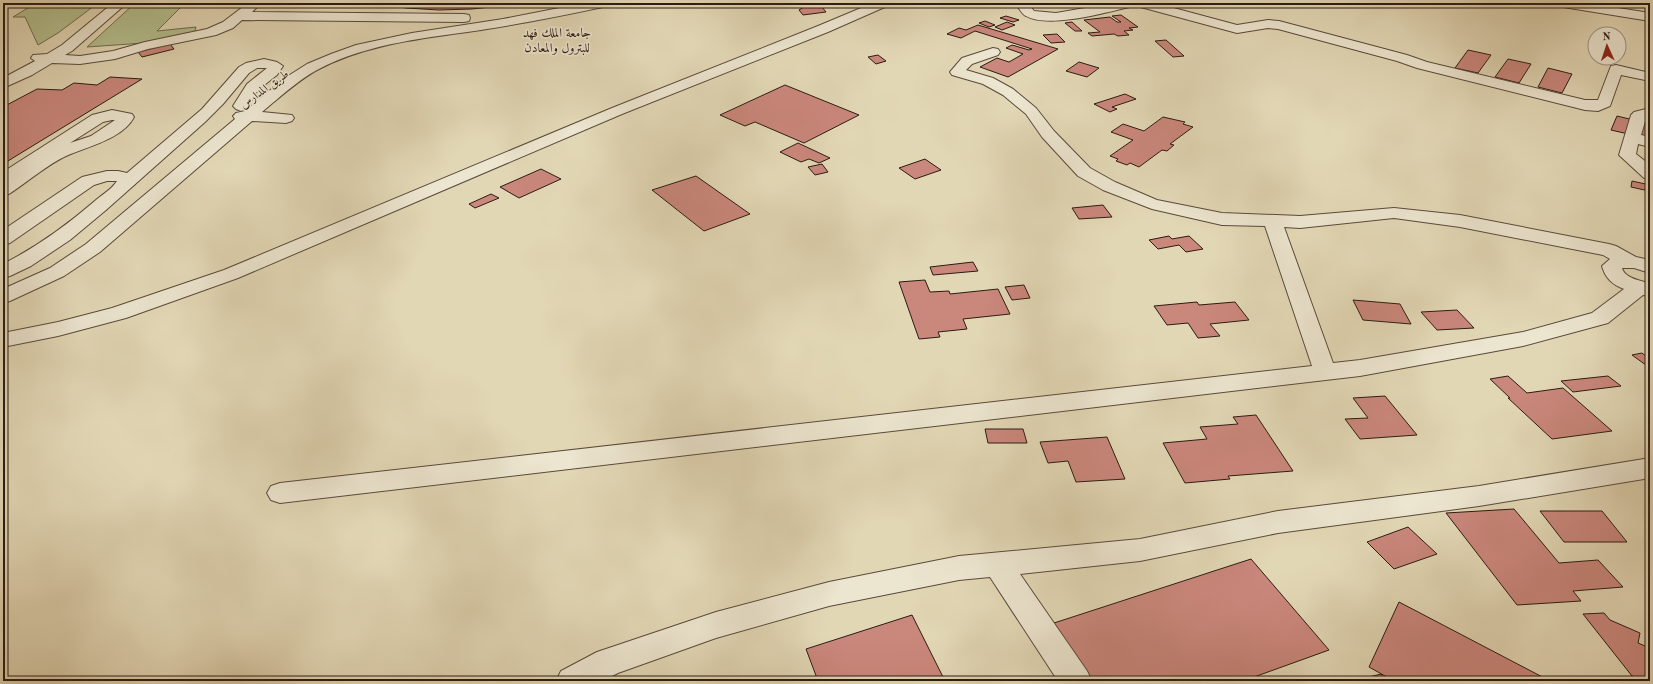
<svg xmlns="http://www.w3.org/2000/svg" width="1653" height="684" font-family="'Old Standard TT',Amiri,serif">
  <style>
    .green { fill: #b4be8d; stroke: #706c50 }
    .building { fill: #ca877c; stroke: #2c1b12 }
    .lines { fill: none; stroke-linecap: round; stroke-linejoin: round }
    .minor-casing { stroke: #5a4a3b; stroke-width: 2 }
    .minor { fill: #ece5cf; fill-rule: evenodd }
    .labels { text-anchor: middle; stroke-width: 3.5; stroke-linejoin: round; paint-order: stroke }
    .far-street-label { font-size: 12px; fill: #2c1b12; stroke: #ece5cf }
    .far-neighbourhood-label { font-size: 13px; fill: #2c1b12; stroke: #ece5cf }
  </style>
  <rect width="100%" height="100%" fill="#e2d7b5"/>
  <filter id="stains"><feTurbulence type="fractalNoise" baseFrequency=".005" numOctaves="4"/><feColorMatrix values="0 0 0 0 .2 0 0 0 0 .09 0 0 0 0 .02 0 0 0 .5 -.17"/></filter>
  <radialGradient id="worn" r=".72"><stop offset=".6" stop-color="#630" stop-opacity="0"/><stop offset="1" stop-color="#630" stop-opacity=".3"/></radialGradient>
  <!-- green -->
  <path class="green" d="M36,3H98L58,33L38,45L25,17H13Z
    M135,3H185L157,31L196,27L194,35L144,43L87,47Z"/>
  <!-- building -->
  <path class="building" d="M379,3H528L472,9L439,10L406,8Z
    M810,3H841L842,5L822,7L826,12L803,15L799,10Z
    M1085,3H1100V6L1085,5Z
    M1121,15L1138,27L1129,28L1133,30L1124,31L1129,35L1118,36L1114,34L1092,36L1088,33L1100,32L1084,20L1110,17L1117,22H1121L1112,16Z
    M1006,16L1019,20L1013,22L1000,18Z
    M985,21L995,25L989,27L979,23Z
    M1007,22L1015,25L1002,30L995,27Z
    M1072,22L1082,31H1075L1065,23Z
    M978,25L1058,49L1008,77L980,67L997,58L1009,62L1023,54L1006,48L1012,45L1029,50L1032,49L975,31L961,38L947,34L959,28L966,30Z
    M1057,34L1065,42L1051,43L1043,35Z
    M1166,40L1184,56L1173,57L1155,41Z
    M170,44L174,49L142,57L138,52Z
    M1468,50L1491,55L1478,73L1455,68Z
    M878,55L886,61L876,64L868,57Z
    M1508,59L1531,64L1519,83L1495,77Z
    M1079,62L1099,68L1087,77L1066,71Z
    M1548,68L1572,74L1562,93L1538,87Z
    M110,77L142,79L3,164V107L37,89L62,90L74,83L97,85Z
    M785,85L859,115L804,143L755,122L745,126L720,115Z
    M1125,94L1136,99L1112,107L1117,109L1110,112L1094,104Z
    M1617,116L1650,124V139L1611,130Z
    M1163,117L1185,122L1183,124L1193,127L1170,144L1174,145L1167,151L1162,150L1139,167L1130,163L1127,165L1116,161L1118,159L1110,156L1133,140L1111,132L1123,124L1144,131Z
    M798,143L830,158L819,163L809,159L801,162L780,152Z
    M925,159L941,170L915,179L899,168Z
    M822,164L828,172L815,175L808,167Z
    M541,169L561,179L519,198L500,187Z
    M696,176L750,214L704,231L652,190Z
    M1632,181L1650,185L1649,191L1631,187Z
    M491,194L499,198L475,208L469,204Z
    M1103,205L1112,217L1079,219L1072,208Z
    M1169,236L1172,239L1189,236L1203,249L1186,252L1179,245L1158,249L1149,240Z
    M973,262L978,271L933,275L930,267Z
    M925,280L930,292L949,291L950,294L998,289L1010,314L963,319L967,329L938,332L940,337L919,339L899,282Z
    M1024,285L1030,298L1012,300L1005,287Z
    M1353,300L1400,304L1411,324L1363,320Z
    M1197,302L1199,305L1235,302L1249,320L1210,324L1220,336L1198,338L1188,323L1167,325L1154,306Z
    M1457,310L1474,328L1437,330L1421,312Z
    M1642,353L1647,357L1650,356V368L1632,355Z
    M1508,376L1527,393L1563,388L1612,431L1552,439L1508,398H1510L1490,379Z
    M1608,376L1621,386L1573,392L1561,381Z
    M1385,396L1417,435L1360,439L1345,419L1368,418L1353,398Z
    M1256,415L1293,471L1228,476L1230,479L1185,483L1163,443L1207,439L1200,427L1238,424L1233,417Z
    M985,429H1023L1027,443H988Z
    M1107,437L1125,479L1076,482L1068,461L1048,463L1040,442Z
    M1514,509L1559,563L1598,560L1623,587L1573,591L1581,601L1517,605L1446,513Z
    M1540,511H1602L1627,542H1564Z
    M1408,527L1437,554L1394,569L1367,542Z
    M1251,559L1329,650L1243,681H1090L1054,623Z
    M1399,602L1550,681H1394L1369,667Z
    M1604,613L1610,620L1640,633L1638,643L1650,648V681H1638L1633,676H1632L1583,614Z
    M912,615L945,681H818L806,649Z
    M1381,674L1386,681H1353Z"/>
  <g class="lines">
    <defs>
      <path id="minor" d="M113,3H127L72,51L65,55L80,56L113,51L145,42L207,29L223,22L248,3H256L258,6L252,12L464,14L469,15L470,18L469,21L464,22L242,20L233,28L216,35L148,49L115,59L80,64L52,63L32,75L3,88V78L35,61L31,58L33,55L47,54L62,45Z
        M585,3H609L607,6L603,7C565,15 526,23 487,29C430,38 369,42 317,70C297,81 280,97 262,112L292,115L294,118L292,121L286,123L252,121L100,252L64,276L10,301L3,303V289L50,268L86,244L235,119L233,116L236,113L245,111L285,78L307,64L331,54L356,45L412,33L503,19Z
        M873,3H889L887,6L828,32L622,114L238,278L126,318L58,336L3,347V333L58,322L112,308L224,270L612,108L818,26Z
        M1021,3H1034L1031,7L1034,11L1056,13L1114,3H1155L1237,25L1268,20L1279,21L1407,55L1427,62L1585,100H1598L1611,66L1616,65L1650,73V81L1621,75L1610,106L1598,111L1585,110L1417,68L1397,61L1278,29L1268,28L1237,33L1137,6L1135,3L1133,6C1108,12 1049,29 1026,16C1023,15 1020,10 1018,7Z
        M1557,3H1586L1650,13V21L1563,7L1559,6Z
        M993,48L998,49L1000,52L998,55L972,64L966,70L993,78L1013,89L1036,108L1054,131L1090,168L1115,182L1157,200L1222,213L1300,216L1394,208L1460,215L1609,244L1616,246L1636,257L1650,260V273L1634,268H1622C1625,279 1641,280 1650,284V296L1643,295L1608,323L1523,346L1360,376L280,503L271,500L267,493L271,486L280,483L1312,366L1265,226L1222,225L1152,209L1103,190L1078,176L1042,137L1026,114L1003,95L983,84L952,75L950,72L962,58ZM1394,218L1460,227L1603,255L1610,259L1602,266C1605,278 1613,285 1624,289L1592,313L1523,332L1360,360L1333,363L1284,227L1300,228Z
        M264,59L277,62L283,66L277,75L258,90L246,109L241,111L236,109L233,106L247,84L267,68H257L249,73L223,104L205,122L106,210L70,240L31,266L10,276L3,278V264C37,247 67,225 96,200C103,194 112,189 117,181H107L94,185L10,243L3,245V230L82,177L107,171H118L127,173L202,109L239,67L246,63Z
        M1650,108V118H1646L1641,135L1650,137V147L1638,144L1636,154L1650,165V179L1644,178L1619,155L1631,115L1634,112Z
        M112,110L132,114L134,117C123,139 86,147 66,156C48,164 26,183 9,194L3,195V172L92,115ZM112,120H115L91,136L70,143L103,122Z
        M1650,458V478L1479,506L1278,533L1140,561L1020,574L1087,671L1092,681H1058L990,577L959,580L829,606L716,638L618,673L602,681H556L561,671L597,652L716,612L829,582L959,556L1140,539L1278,511L1479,486Z"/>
    </defs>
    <!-- minor casing -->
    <use href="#minor" class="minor-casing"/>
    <!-- minor -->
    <use href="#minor" class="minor"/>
  </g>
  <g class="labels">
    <!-- far-street labels -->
    <g class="far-street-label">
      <text transform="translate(264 89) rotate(-36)" y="4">طريق المدارس</text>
    </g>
    <!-- far-neighbourhood labels -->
    <g class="far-neighbourhood-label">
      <text x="557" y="37">جامعة الملك فهد<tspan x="557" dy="15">للبترول والمعادن</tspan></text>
    </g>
  </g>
  <!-- margin -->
  <rect width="1653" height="684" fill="none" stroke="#e2d7b5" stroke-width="16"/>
  <rect x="4" y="4" width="1645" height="676" fill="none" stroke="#2c1b12" stroke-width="2"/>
  <rect x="8" y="8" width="1637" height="668" fill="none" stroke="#2c1b12"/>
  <!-- north arrow -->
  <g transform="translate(1607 46) rotate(357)"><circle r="19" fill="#ece5cf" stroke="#9f9483"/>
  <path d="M0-3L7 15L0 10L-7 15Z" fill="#8f2418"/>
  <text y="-6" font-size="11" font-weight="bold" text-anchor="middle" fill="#2c1b12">N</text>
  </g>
  <rect width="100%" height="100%" filter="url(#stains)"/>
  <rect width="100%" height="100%" fill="url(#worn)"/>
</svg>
